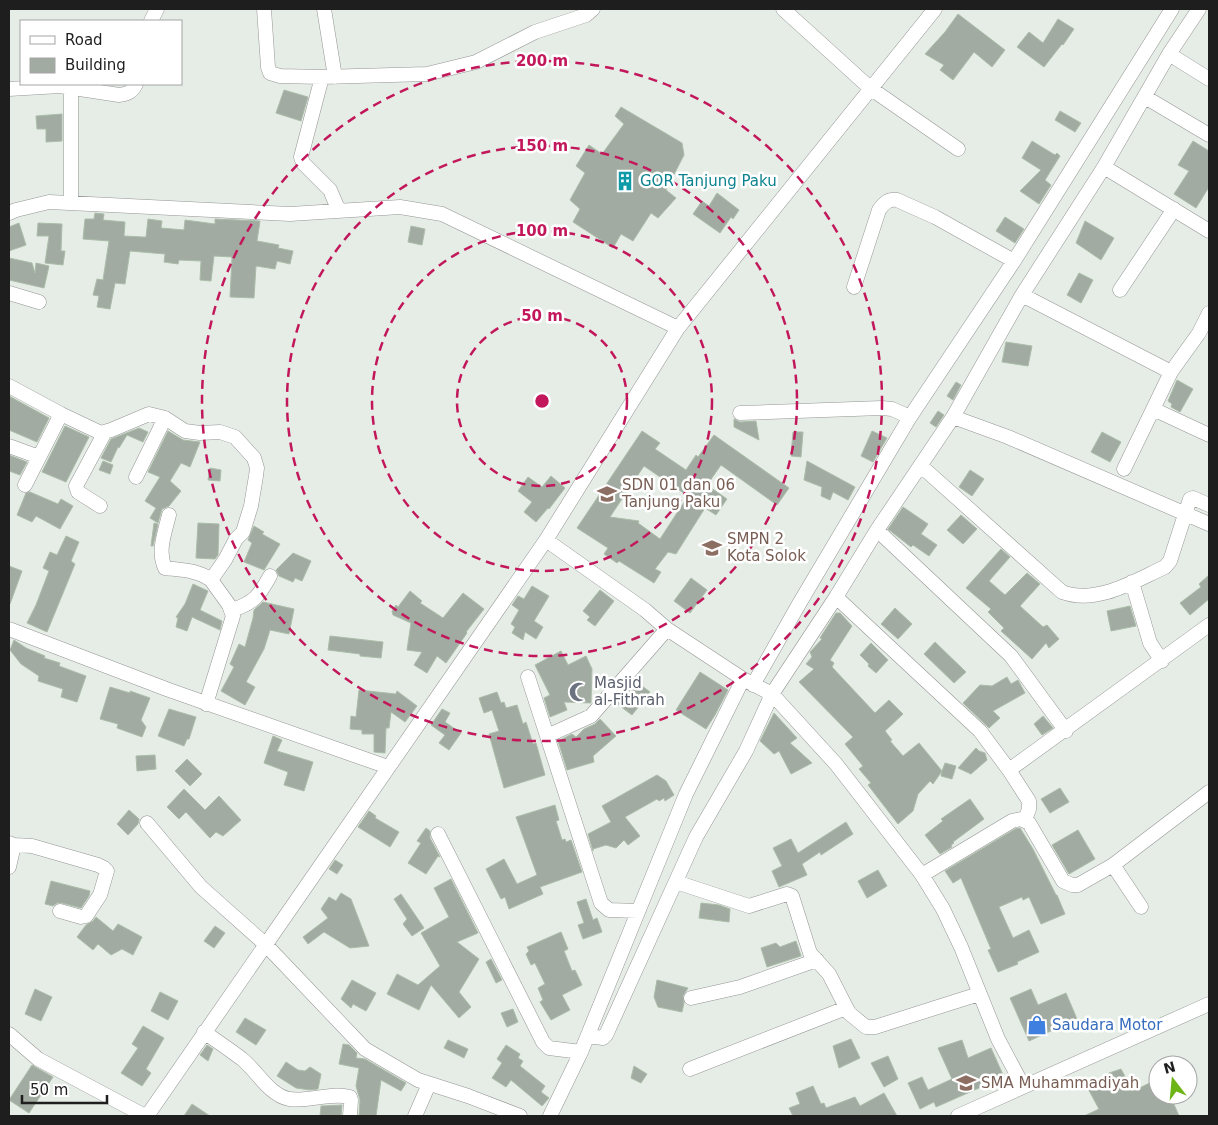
<svg xmlns="http://www.w3.org/2000/svg" width="1218" height="1125" font-family="'DejaVu Sans',sans-serif">
  <style>
    .building { fill: #a2aba1; stroke: #abbda9; fill-rule: evenodd }
    .lines { fill: none; stroke-linecap: round; stroke-linejoin: round }
    .minor-casing { stroke: #959595; stroke-width: 15 }
    .minor { stroke: #fff; stroke-width: 14 }
    .ring { fill: none; stroke: #c2185b; stroke-width: 2.5; stroke-dasharray: 9 6 }
    .labels { text-anchor: middle; stroke-width: 5; stroke-linejoin: round; paint-order: stroke }
    .culture-label { font-size: 15px; fill: #0d838f; stroke: #fff; text-anchor: start }
    .education-label { font-size: 15px; fill: #785e54; stroke: #fff; text-anchor: start }
    .worship-label { font-size: 15px; fill: #5b616d; stroke: #fff; text-anchor: start }
    .shop-label { font-size: 15px; fill: #366cbe; stroke: #fff; text-anchor: start }
    .centre { fill: #c2185b; stroke: #fff; stroke-width: 2.5 }
    .ring-label { font-size: 15px; text-anchor: middle; font-weight: bold; fill: #c2185b; stroke: #fff; stroke-width: 5; stroke-linejoin: round; paint-order: stroke }
  </style>
  <rect width="100%" height="100%" fill="#e5ede6"/>
  <!-- building -->
  <path class="building" d="M958,14L1005,50L992,67L974,52L953,80L940,70L944,65L925,54L945,32Z
    M1058,19L1074,29L1063,45L1062,44L1044,67L1017,47L1029,32L1043,43Z
    M284,90L308,97L301,121L276,113Z
    M621,107L682,143L684,155L666,190L676,198L658,218L651,213L633,241L621,234L613,248L573,222L580,209L570,200L585,173L576,166L589,145L602,154L624,124L615,116Z
    M1060,111L1081,123L1075,132L1055,120Z
    M62,114V141L46,142V129H37L36,116Z
    M1032,141L1055,155L1057,153L1060,156L1045,180L1051,185L1039,204L1020,191L1041,170L1022,158Z
    M1193,141L1209,151V187L1196,208L1174,194L1189,171L1178,165Z
    M717,193L739,210L733,219L731,217L720,233L693,214L702,201L709,206Z
    M95,213L104,214L103,220L125,222L124,236L143,237H146L148,219L162,221L161,228L184,230L185,220L215,224V219L260,221L257,241L279,245L278,248L293,251L290,264L277,261L275,269L256,266L254,298L230,297L232,257L214,256L211,281L200,280L201,261L179,260L178,264L164,262L165,254L130,251L125,284L115,283L110,309L97,307L99,296L93,295L97,279L103,280L109,241L83,239L85,219H94Z
    M1005,217L1024,229L1015,243L996,231Z
    M1085,221L1114,238L1101,260L1076,243Z
    M19,223L26,245L9,251V227Z
    M38,223L62,224L61,251H65L63,265L45,263L49,236H37Z
    M411,226L425,229L422,245L408,242Z
    M9,258L32,263L35,273L36,263L49,266L44,288L9,280Z
    M1079,273L1093,280L1081,303L1067,295Z
    M1006,342L1032,346L1028,366L1002,362Z
    M1177,380L1193,389L1180,412L1171,407L1172,404L1168,401Z
    M956,382L961,385L953,400L947,396Z
    M9,396L49,418L37,442L9,430Z
    M938,411L944,415L936,427L930,423Z
    M734,419L740,422L756,421L759,440L734,427Z
    M65,426L89,437L66,482L42,472Z
    M139,428L148,432L143,442L127,435L119,448L118,447L111,462L101,458L111,439Z
    M168,431L183,440L200,442L190,467L181,463L170,481L181,491L169,506L162,509L158,523L150,518L156,508L145,501L160,477L148,472Z
    M642,431L660,443L655,449L686,470L696,455L698,457L714,435L789,488L777,505L721,465L707,485L727,499L716,515L705,508L676,554L668,552L655,569L661,572L654,583L619,561L617,563L604,554L608,548L577,528ZM644,466L688,496L660,539L638,523L639,521L610,517Z
    M872,431L887,438L873,462L861,456Z
    M793,432H803L801,457L791,456Z
    M1102,432L1121,442L1110,462L1091,452Z
    M9,455L27,462L20,475L9,471Z
    M103,461L113,465L110,474L99,470Z
    M807,461L855,487L848,500L833,492L830,500L821,496L822,487L804,480Z
    M210,468L221,470L220,481L208,480Z
    M970,470L984,479L972,496L959,487Z
    M551,476L565,488L549,509L548,508L536,522L524,512L532,502L518,491L528,477L542,487Z
    M30,492L58,504L61,499L73,506L60,529L36,516L32,522L17,515L26,493Z
    M903,507L928,524L921,534L937,545L929,556L913,545L911,547L888,529Z
    M961,515L977,529L963,544L947,530Z
    M154,523L158,524L153,546H151Z
    M198,523L219,524L218,555L215,559L196,558Z
    M254,526L264,532L262,534L280,544L264,570L244,562L252,543L248,540Z
    M66,536L79,542L71,561L75,564L47,632L27,623L36,605L49,571L43,568L50,552L57,555Z
    M1001,549L1010,557L989,581L1005,595L1027,573L1040,584L1020,606L1043,627L1047,625L1059,639L1049,648L1046,643L1032,659L1001,631L1004,628L988,612L991,609L966,588Z
    M293,553L311,561L302,581L295,578L293,582L279,576L276,570Z
    M9,566L22,571L10,604H9Z
    M1209,575V599L1190,615L1180,603L1201,587L1199,584Z
    M691,578L707,590L690,613L674,601Z
    M193,584L208,591L200,610L222,621L220,630L192,617L187,631L176,627L178,618L176,617L185,604Z
    M532,586L549,596L534,621L543,627L536,639L525,632L523,640L512,633L515,627L511,624L519,610L512,605L518,596L524,599Z
    M600,590L614,601L595,626L587,620L590,617L583,611Z
    M410,591L422,601L420,603L443,618L463,593L484,609L466,632L467,633L446,663L437,656L427,673L414,665L422,652L407,650L411,623L393,615L392,611L396,605L398,607Z
    M263,602L294,609L289,634L270,630L264,649L246,682L255,687L245,705L221,691L234,667L230,664L239,644L245,647L253,618L254,610Z
    M1130,606L1136,626L1111,631L1107,611Z
    M895,608L912,624L898,639L881,624Z
    M836,613H840L852,626L830,660L834,663L832,667L875,713L889,700L903,714L885,731L892,740L890,741L903,756L919,743L942,771L945,763L956,766L952,779L941,776L942,771L933,784L930,781L918,794L913,811L898,824L868,785L871,783L859,769L863,766L845,744L853,737L799,682L814,669L806,664L812,657L810,652L822,639L820,638Z
    M330,636L383,642L381,658L360,656V654L328,650Z
    M14,640L26,648L45,656L44,658L60,663L59,666L86,676L77,702L61,697L63,689L38,681L39,676L21,664L10,650Z
    M935,642L966,672L954,683L924,654Z
    M871,643L888,660L876,673L868,666L869,664L860,655Z
    M561,651L568,665L586,656L592,669L591,703L564,702L567,710L550,717L544,698L550,695L535,665Z
    M700,672L728,690L715,715L706,729L676,710Z
    M1007,677L1011,684L1018,680L1025,693L993,711L1000,718L989,728L963,703L980,685L992,686Z
    M634,680L650,692L632,715L616,703Z
    M110,687L130,693V691L150,698L141,720L146,727L142,737L117,728L118,724L100,719Z
    M359,690L396,694L397,691L417,706L405,722L391,712L389,728H386L385,753L374,752V734H362V730L350,729L351,716L356,717Z
    M497,692L501,703L504,702L506,708L517,705L523,724L526,722L533,744L536,743L545,775L504,788L489,734L499,731L492,710L484,713L479,698Z
    M169,709L196,717L189,739H187L184,746L158,736Z
    M442,709L450,713L445,722L461,733L449,750L439,743L445,735L431,725Z
    M774,713L797,738L790,743L812,763L791,774L779,751L774,754L760,741Z
    M1043,716L1053,728L1042,735L1034,724Z
    M600,719L616,736L593,756L594,762L567,770L558,741L572,734L576,737L584,729L595,724Z
    M273,736L282,740L277,751L313,762L304,791L284,785L288,772L264,763Z
    M976,748L979,751L985,753L987,760L971,774L958,768Z
    M155,755L156,769L137,771L136,756Z
    M187,759L202,774L190,786L175,771Z
    M657,775L666,781L674,795L665,801L664,798L659,801L657,799L625,817L640,836L628,845L624,840L616,848L606,845L593,849V851L588,834L611,822L602,806Z
    M1060,788L1069,802L1050,813L1041,799Z
    M184,789L205,810L219,796L241,820L223,836L216,832L210,838L186,812L179,819L167,807Z
    M970,799L984,819L953,842L954,843L951,845L952,847L940,854L925,835L943,821L941,819Z
    M555,805L559,820L556,821L562,840L565,839L566,842L571,840L582,872L540,887L543,894L509,909L505,897L501,899L486,869L504,859L517,884L537,875L516,817Z
    M129,810L139,819L138,824L128,835L117,824Z
    M369,811L376,816L375,818L399,832L390,847L358,827Z
    M846,822L853,834L821,855L820,852L802,864L807,875L779,887L772,871L782,866L773,848L791,839L798,853Z
    M426,828L430,831V838L440,857L438,856L426,874L408,863L421,843L417,841Z
    M1020,828L1033,849L1056,895H1057L1065,914L1041,924L1029,897L1023,900L1022,897L999,907L1013,938L1029,930L1039,952L1017,962L1018,964L998,972L988,950L991,949L961,878L953,883L945,871L1015,829Z
    M1078,830L1095,859L1069,874L1052,845Z
    M335,860L343,865L337,874L329,869Z
    M878,870L887,886L867,898L858,881Z
    M451,879L478,933L457,942L479,959L459,992L471,1007L459,1018L431,985L419,1010L387,994L397,974L418,985L440,966L421,933L449,917L434,888Z
    M51,881L90,891L89,896L81,908L62,903H57L53,906L45,904Z
    M341,893L351,899L369,946L350,948L324,932L308,944L303,937L328,918L321,909L329,897L336,901Z
    M401,894L424,928L412,936L403,924L407,919L394,899Z
    M586,899L593,920L597,918L602,932L583,939L578,925L584,923L577,902Z
    M701,903L719,905L730,909L729,922L699,918Z
    M96,917L113,931L118,924L142,937L133,955L122,949L111,955L98,944L93,950L77,937L86,925L93,921Z
    M215,926L225,933L214,948L204,941Z
    M561,932L568,949L564,951L572,971L575,970L582,985L562,995L570,1010L551,1020L540,1002L543,1000L538,988L545,984L535,963L531,965L526,954L529,951L527,947Z
    M796,941L801,956L767,967L761,948L776,943L780,947Z
    M491,959L502,980L496,983L486,962Z
    M352,980L376,993L366,1011L353,1004L351,1008L341,999Z
    M657,980L688,988L683,996L684,1003L682,1012L658,1007L654,997Z
    M35,989L52,997L41,1021L25,1014Z
    M1031,989L1038,1005L1066,993L1077,1019L1029,1041L1010,998Z
    M160,992L178,1001L168,1020L151,1011Z
    M513,1009L518,1022L507,1027L501,1013Z
    M245,1018L266,1030L256,1045L236,1032Z
    M143,1026L164,1038L146,1069L151,1073L142,1086L121,1073L138,1048L132,1044Z
    M851,1039L860,1058L839,1068L833,1046Z
    M448,1040L468,1049L464,1058L444,1048Z
    M962,1040L968,1058L991,1048L1004,1077L936,1107L934,1102L920,1109L908,1083L922,1077L928,1090L952,1079L938,1048Z
    M343,1044L349,1045L357,1053L356,1058L365,1059L406,1083L401,1091L381,1080L376,1116H359L360,1100L356,1086L359,1068L339,1064Z
    M207,1045L213,1049L208,1061L200,1055Z
    M506,1045L520,1054L518,1058L523,1061L520,1066L545,1086L541,1092L549,1098L542,1106L511,1080L506,1087L492,1078L502,1063L497,1059Z
    M888,1056L898,1079L884,1087L871,1063Z
    M286,1062L298,1070L305,1071L310,1067L321,1074L318,1089L310,1090L296,1088L277,1076Z
    M32,1065L53,1077L29,1113L9,1100Z
    M634,1066L647,1074L641,1083L631,1078Z
    M1121,1069L1133,1091L1158,1079V1095H1170L1179,1116H1084L1099,1109L1086,1085L1109,1074V1073Z
    M813,1086L821,1104L824,1103L826,1108L855,1097L860,1106L884,1093L897,1116H793L789,1108L800,1104L796,1093Z
    M192,1104L210,1116H184Z
    M342,1105L341,1116H320L321,1106Z"/>
  <g class="lines">
    <defs>
      <path id="minor" d="M264,9L268,67L270,73L280,76L322,77L427,74L476,62L535,32L586,15L593,9
        M324,9L335,77
        M783,9L870,88L958,149
        M151,21L157,9
        M1169,54L1209,79
        M322,77L301,157L303,163L330,190L339,211
        M9,89L60,86L119,95C128,94 132,92 136,84
        M1145,97L1209,135
        M1104,167L1209,231
        M71,203V88
        M9,213L16,210L49,202L290,214L400,207L442,214L678,328
        M854,287L879,210C884,203 888,199 897,200L935,217L1014,261
        M1120,290L1174,209
        M9,293L39,302
        M1022,295L1171,372
        M9,386L61,414L101,433L111,430L149,414L165,418L185,431L200,433L220,432L235,437L254,458L257,468L256,476L251,506L243,532L236,539L225,560L211,580
        M1153,409L1209,435
        M740,413L882,408L892,409L910,417
        M953,417L1008,437L1209,524
        M9,446L39,457
        M921,466L1062,592C1097,605 1134,581 1165,567L1170,561L1190,499L1193,498L1209,505
        M1124,469L1171,372L1199,333L1209,313
        M136,477L165,418
        M25,485L61,414
        M100,506L78,492L76,486L105,432
        M169,515C165,532 157,551 165,568C181,570 198,570 211,580L229,605L233,616L206,704
        M877,530L1011,656L1066,731
        M546,540L645,610L667,629L743,679L772,694L836,764L922,875L943,909L961,947L998,1039L1023,1086
        M1132,582L1150,643L1162,661
        M836,597L980,731L1009,770L1029,801V809L1025,820
        M232,610C254,603 259,596 270,576
        M9,629L169,690L388,767
        M528,677L601,903L609,910L638,911
        M753,685L799,604L910,417L1014,261L1172,9
        M547,736L591,716L667,629
        M1009,770L1209,625
        M147,823L201,887L265,944L365,1049L418,1080L468,1096L520,1116
        M438,834L543,1042L549,1048L581,1052
        M9,843L14,845L9,867
        M14,845L32,846L98,865L104,868L107,871L100,895L86,916L81,917L60,911
        M1113,865L1141,907
        M922,875L1012,821L1021,819L1029,823L1063,881L1072,885H1078L1113,865L1209,792
        M676,882L749,906L787,894L792,896L810,953L829,974L849,1013L866,1027H875L979,994
        M691,998L740,987L817,960
        M204,1032C217,1041 230,1050 242,1059C257,1071 269,1095 289,1099C309,1102 330,1092 350,1097L351,1100L350,1116
        M9,1034L38,1059L145,1116
        M588,1036L603,1038L606,1035L696,837L746,751L772,694L836,597L877,530L953,417L1022,295L1104,167L1169,54L1199,9
        M690,1069L846,1008
        M147,1116L546,540L678,328L935,9
        M415,1116L429,1084
        M550,1116L581,1052L686,794L743,679
        M958,1116L1209,1004"/>
    </defs>
    <!-- minor casing -->
    <use href="#minor" class="minor-casing"/>
    <!-- minor -->
    <use href="#minor" class="minor"/>
  </g>
  <!-- distance rings -->
  <g class="ring">
    <circle cx="542" cy="401" r="85"/>
    <circle cx="542" cy="401" r="170"/>
    <circle cx="542" cy="401" r="255"/>
    <circle cx="542" cy="401" r="340"/>
  </g>
  <!-- icons -->
  <defs>
    <symbol id="building-bare" viewBox="-9 -9 18 18"><path d="M-4-6H4V6H1V3H-1V6H-4ZM-2.5-4.3h1.7v1.8h-1.7ZM.8-4.3h1.7v1.8H.8ZM-2.5-1h1.7V.8h-1.7ZM.8-1h1.7V.8H.8Z" fill="#0f9aa8" stroke="#fff" stroke-width="2.5" paint-order="stroke"/></symbol>
    <symbol id="school-bare" viewBox="-9 -9 18 18"><path d="M0-5L7-2L0 1L-7-2ZM-4 1L0 2.5L4 1V4Q0 6-4 4Z" fill="#8d6e63" stroke="#fff" stroke-width="2.5" paint-order="stroke"/></symbol>
    <symbol id="mosque-bare" viewBox="-9 -9 18 18"><path d="M3.5-4.9A6 6 0 1 0 3.5 4.9A5 5 0 1 1 3.5-4.9Z" fill="#6b7280" stroke="#fff" stroke-width="2.5" paint-order="stroke"/></symbol>
    <symbol id="shop-bare" viewBox="-9 -9 18 18"><path d="M-5-2.5h2.3a2.7 3.5 0 0 1 5.4 0H5L5.5 6h-11ZM-1.5-2.5h3a1.5 2.3 0 0 0-3 0Z" fill="#3f7fe0" stroke="#fff" stroke-width="2.5" paint-order="stroke"/></symbol>
  </defs>
  <g fill-rule="evenodd">
    <use href="#building-bare" x="611" y="167" width="28" height="28"/>
    <use href="#school-bare" x="593" y="480" width="28" height="28"/>
    <use href="#school-bare" x="698" y="534" width="28" height="28"/>
    <use href="#mosque-bare" x="565" y="678" width="28" height="28"/>
    <use href="#shop-bare" x="1023" y="1011" width="28" height="28"/>
    <use href="#school-bare" x="952" y="1069" width="28" height="28"/>
  </g>
  <g class="labels">
    <!-- culture labels -->
    <g class="culture-label">
      <text x="640" y="186">GOR Tanjung Paku</text>
    </g>
    <!-- education labels -->
    <g class="education-label">
      <text x="622" y="490">SDN 01 dan 06<tspan x="622" dy="17">Tanjung Paku</tspan></text>
      <text x="727" y="544">SMPN 2<tspan x="727" dy="17">Kota Solok</tspan></text>
      <text x="981" y="1088">SMA Muhammadiyah</text>
    </g>
    <!-- worship labels -->
    <g class="worship-label">
      <text x="594" y="688">Masjid<tspan x="594" dy="17">al-Fithrah</tspan></text>
    </g>
    <!-- shop labels -->
    <g class="shop-label">
      <text x="1052" y="1030">Saudara Motor</text>
    </g>
  </g>
  <circle cx="542" cy="401" r="8" class="centre"/>
  <g class="ring-label">
    <text x="542" y="66">200 m</text>
    <text x="542" y="151">150 m</text>
    <text x="542" y="236">100 m</text>
    <text x="542" y="321">50 m</text>
  </g>
  <!-- border -->
  <rect width="1218" height="1125" fill="none" stroke="#1e1e1e" stroke-width="20"/>
  <!-- legend -->
  <rect x="20" y="20" width="162" height="65" fill="#ffffff" stroke="#a5a5a5"/>
  <rect x="30" y="36" width="25" height="8" fill="#ffffff" stroke="#a5a5a5"/>
  <text x="65" y="45" font-size="15" fill="#1e1e1e">Road</text>
  <rect x="30" y="58" width="25" height="15" fill="#a2aba1" stroke="#a5a5a5"/>
  <text x="65" y="70" font-size="15" fill="#1e1e1e">Building</text>
  <!-- north arrow -->
  <g transform="translate(1173 1080) rotate(344)"><circle r="24" fill="#ffffff" stroke="#a5a5a5"/>
  <path d="M0-4L9 19L0 12L-9 19Z" fill="#6db417"/>
  <text y="-8" font-size="14" font-weight="bold" text-anchor="middle" fill="#1e1e1e">N</text>
  </g>
  <!-- scale -->
  <path d="M22 1095v8h85v-8" fill="none" stroke="#1e1e1e" stroke-width="2.5"/>
  <text x="30" y="1095" font-size="15" fill="#1e1e1e" stroke="#ffffff" stroke-width="4" paint-order="stroke">50 m</text>
</svg>
